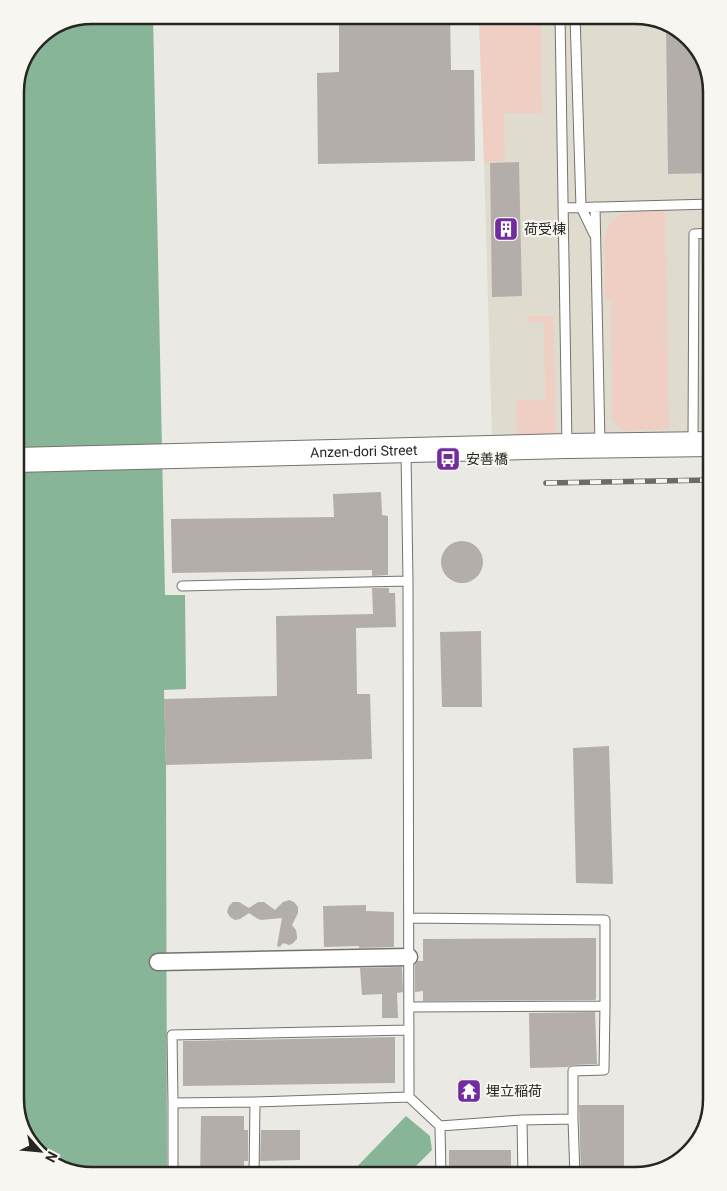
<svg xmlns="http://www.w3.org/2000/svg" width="727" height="1191" font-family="Roboto,'Noto Sans JP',sans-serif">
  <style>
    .built { fill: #dfdccf }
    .green { fill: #efcec4 }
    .water { fill: #88b597 }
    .building { fill: #b3aeaa }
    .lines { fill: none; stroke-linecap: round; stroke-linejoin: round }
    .lane-casing { stroke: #75736e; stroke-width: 11 }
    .street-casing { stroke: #75736e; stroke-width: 19 }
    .secondary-casing { stroke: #75736e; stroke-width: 26 }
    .lane { stroke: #fff; stroke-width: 9 }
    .street { stroke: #fff; stroke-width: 16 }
    .secondary { stroke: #fff; stroke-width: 24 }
    .rail-casing { stroke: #6b6b67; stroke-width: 5.5 }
    .rail { stroke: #f7f6f0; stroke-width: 4; stroke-dasharray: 11; stroke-linecap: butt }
    .labels { text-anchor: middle; stroke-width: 4.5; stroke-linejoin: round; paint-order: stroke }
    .poi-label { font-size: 14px; fill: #262623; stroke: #f7f6f0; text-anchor: start }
    .street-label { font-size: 14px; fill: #262623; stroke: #f7f6f0 }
    .rim { fill: none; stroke: #262623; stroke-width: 2.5 }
  </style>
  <rect width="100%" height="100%" fill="#eae9e3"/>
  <!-- built -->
  <path class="built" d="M479,15H641L678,28L704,58L712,92V434L492,438L484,162Z"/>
  <!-- green -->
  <path class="green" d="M479,15H541L542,113H504L505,161L484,162Z
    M665,211L669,429L626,431L621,429L612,420L611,300H605V237C610,206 641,212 665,211Z
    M528,316H553L556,437H517L516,400H545L544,322H528Z"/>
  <!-- water -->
  <path class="water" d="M92,15H153L165,595H185L186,689L164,690L166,765L167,1176H87L49,1163L23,1133L15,1099V87L38,37Z
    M406,1116L430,1136L432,1150L406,1176H348Z"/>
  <!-- building -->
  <path class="building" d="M339,15H450L451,70H474L475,161L318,164L317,73L339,72Z
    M666,24L678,28L704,58L712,92V173L668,174Z
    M519,162L522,296L492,297L490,163Z
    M381,492L382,515L388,516V575L372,576V570L172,573L171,519L334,517L333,494Z
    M441 562a21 21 0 1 1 42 0a21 21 0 1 1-42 0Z
    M372,588H389V593H395L396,627L356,628L357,694H370L372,759L166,765L164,699L277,696L276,616L373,614Z
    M481,631L482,707H442L440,632Z
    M609,746L613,884L576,883L573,748Z
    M289,900L294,902L298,907V913L292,925L296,930L297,936V939L292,944L289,945L283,943L280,947L277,946L282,918L261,920L258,919L249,913L240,919L235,920L230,917L227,912L229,906L233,902H239L249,908L258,902H264L275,910L283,902Z
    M366,905V911L394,912V947L359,948V946L324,947L323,906Z
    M596,938V999L595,1000L423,1001V991L415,992V965L418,961H423V939Z
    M402,967L403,992L397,993L398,1018H382V994L362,995L360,968Z
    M595,1012L597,1064L573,1065L568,1067L530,1068L529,1013Z
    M395,1037V1083L183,1086V1041Z
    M579,1105H624V1176H581Z
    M201,1116H244V1130H248V1161H244V1176H200Z
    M261,1130H300V1160L260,1161Z
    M449,1150H511V1176H449Z"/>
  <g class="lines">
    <defs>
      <path id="lane" d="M560,15L567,446
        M575,15L581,207L594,234
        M595,207L600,444
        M563,208L712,204
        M693,443L694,234L712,233
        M406,451L408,581L409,1097
        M182,586L408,581
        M409,918L605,920V1006L409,1007
        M173,1103L172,1035L409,1030
        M573,1119V1071L604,1070L605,1006
        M522,1120L523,1176
        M440,1126L441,1176
        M173,1176V1103L255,1102L409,1097L440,1126L522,1120L573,1119L575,1176
        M254,1176L255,1102"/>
      <path id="street" d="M158,962L409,957"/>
      <g id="secondary">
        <path id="s1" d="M15,460L567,446L712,444"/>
      </g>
    </defs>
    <!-- lane casing -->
    <use href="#lane" class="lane-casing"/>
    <!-- street casing -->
    <use href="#street" class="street-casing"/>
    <!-- secondary casing -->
    <use href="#secondary" class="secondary-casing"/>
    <!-- lane -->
    <use href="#lane" class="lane"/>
    <!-- street -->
    <use href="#street" class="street"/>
    <!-- secondary -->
    <use href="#secondary" class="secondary"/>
    <defs>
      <path id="rail" d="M546,483L712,480"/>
    </defs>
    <!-- rail casing -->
    <use href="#rail" class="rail-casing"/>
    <!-- rail -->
    <use href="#rail" class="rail"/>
  </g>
  <!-- icons -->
  <defs>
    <symbol id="building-square" viewBox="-11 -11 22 22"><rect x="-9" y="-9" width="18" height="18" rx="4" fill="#722ca0" stroke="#f7f6f0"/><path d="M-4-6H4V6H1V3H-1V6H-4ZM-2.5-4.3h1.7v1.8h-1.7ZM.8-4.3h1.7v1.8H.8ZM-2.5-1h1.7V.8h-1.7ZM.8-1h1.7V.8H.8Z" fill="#fff"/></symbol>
    <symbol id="bus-square" viewBox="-11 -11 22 22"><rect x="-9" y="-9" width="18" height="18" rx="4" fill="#722ca0" stroke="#f7f6f0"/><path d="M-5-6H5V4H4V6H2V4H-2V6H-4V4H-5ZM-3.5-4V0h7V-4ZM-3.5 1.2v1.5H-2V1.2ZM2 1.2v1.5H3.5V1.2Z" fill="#fff"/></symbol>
    <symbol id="temple-square" viewBox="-11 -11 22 22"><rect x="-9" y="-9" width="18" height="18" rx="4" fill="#722ca0" stroke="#f7f6f0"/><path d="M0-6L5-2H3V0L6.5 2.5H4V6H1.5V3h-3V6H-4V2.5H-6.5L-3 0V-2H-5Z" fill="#fff"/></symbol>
  </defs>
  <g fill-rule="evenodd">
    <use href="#building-square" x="492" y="215" width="28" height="28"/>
    <use href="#bus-square" x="434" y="445" width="28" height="28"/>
    <use href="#temple-square" x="455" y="1077" width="28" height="28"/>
  </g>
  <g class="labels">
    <!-- poi labels -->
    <g class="poi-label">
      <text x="524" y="234">荷受棟</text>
      <text x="466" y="464">安善橋</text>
      <text x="486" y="1096">埋立稲荷</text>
    </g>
    <!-- street labels -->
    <g class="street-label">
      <text dy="5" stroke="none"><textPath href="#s1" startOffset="349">Anzen-dori Street</textPath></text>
    </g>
  </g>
  <!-- crop -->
  <path d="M0 0H727V1191H0ZM92 24H635A68 68 0 0 1 703 92V1099A68 68 0 0 1 635 1167H92A68 68 0 0 1 24 1099V92A68 68 0 0 1 92 24Z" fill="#f7f6f0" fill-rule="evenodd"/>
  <path class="rim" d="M92 24H635A68 68 0 0 1 703 92V1099A68 68 0 0 1 635 1167H92A68 68 0 0 1 24 1099V92A68 68 0 0 1 92 24Z"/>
  <!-- north arrow -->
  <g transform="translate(40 1151) rotate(117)" stroke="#f7f6f0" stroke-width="4" paint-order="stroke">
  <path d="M0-4L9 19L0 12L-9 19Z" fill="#262623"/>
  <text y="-8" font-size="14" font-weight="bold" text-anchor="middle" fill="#262623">N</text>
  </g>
</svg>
